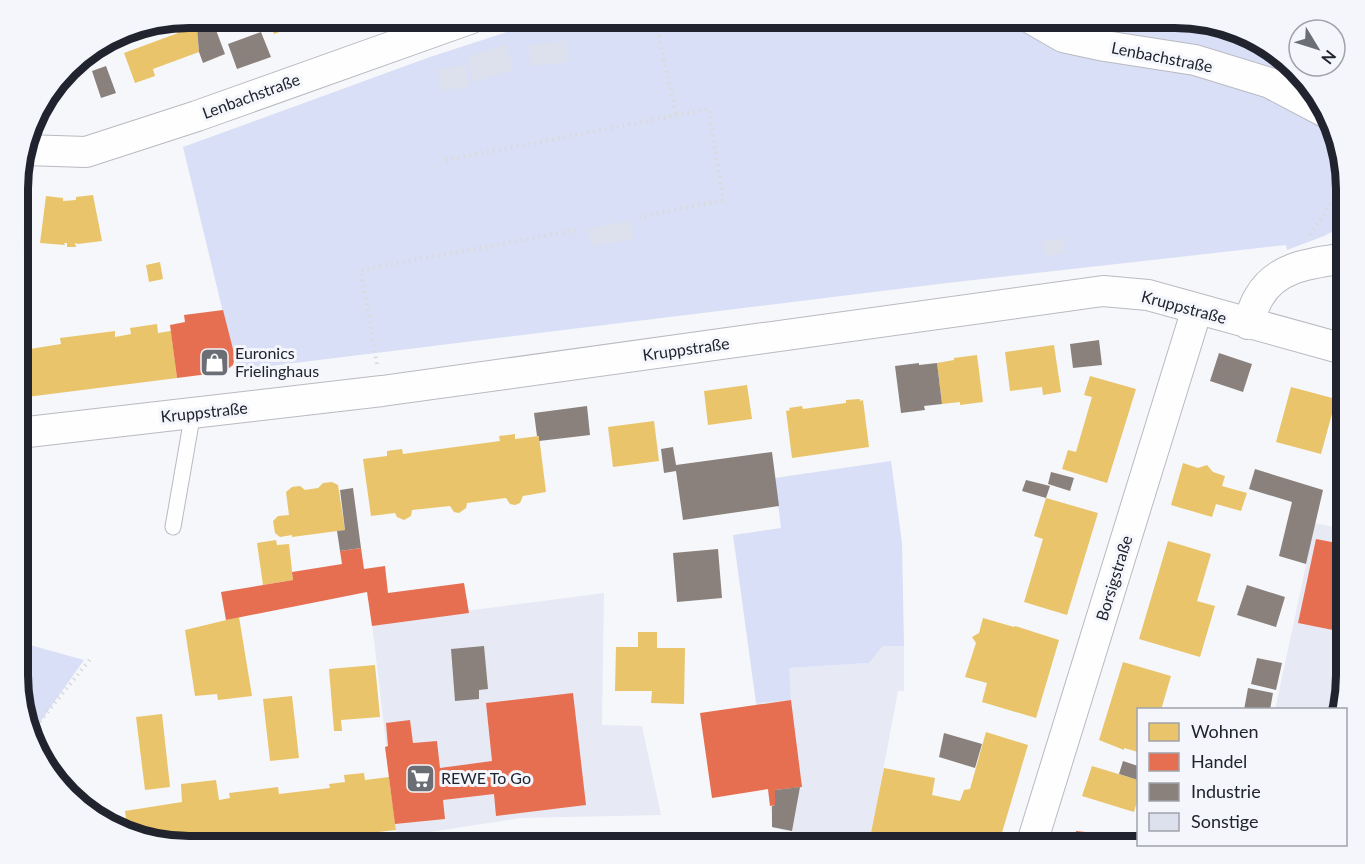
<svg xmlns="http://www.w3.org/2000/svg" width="1365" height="864" font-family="Lato,sans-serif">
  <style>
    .built { fill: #e7eaf4 }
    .green { fill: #d9dff6 }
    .homes { fill: #e9c46a }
    .shops { fill: #e76f51 }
    .industry { fill: #8a817c }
    .building { fill: #dde0ed }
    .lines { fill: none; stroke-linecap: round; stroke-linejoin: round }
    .service-casing { stroke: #b9bac2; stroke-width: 17 }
    .minor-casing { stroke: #b9bac2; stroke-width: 32 }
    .path { stroke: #dadadb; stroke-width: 4; stroke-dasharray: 1.5 4.5; stroke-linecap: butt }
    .service { stroke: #fefefe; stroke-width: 15 }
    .minor { stroke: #fefefe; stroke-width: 30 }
    .labels { text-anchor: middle; stroke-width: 6; stroke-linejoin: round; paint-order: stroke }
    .street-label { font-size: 16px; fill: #21242f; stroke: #f4f6fc }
    .poi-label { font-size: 16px; fill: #21242f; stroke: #f4f6fc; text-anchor: start }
    .rim { fill: none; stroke: #21242f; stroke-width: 8 }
  </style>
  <rect width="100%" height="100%" fill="#f6f7fa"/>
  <!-- built -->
  <path class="built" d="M1315,523L1347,530V685L1338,709L1275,710Z
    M604,593L602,725L642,726L661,815L521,818L397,837L372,623Z
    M883,646H904V691H898L869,846L773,828L756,703L791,699L788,668L869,663Z"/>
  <!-- green -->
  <path class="green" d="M540,18H1175L1270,47L1324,104L1347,178V224L1324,236L1287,250L1286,245L947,283L237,370L183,147L430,57L541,21Z
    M891,461L902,543L904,646H883L869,663L789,668L791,700L756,703L733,535L781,528L775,478Z
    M19,642L84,660L33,732L19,696Z"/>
  <!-- homes -->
  <path class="homes" d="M190,18H196L199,52L153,69L155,76L135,83L124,53L178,33L177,21Z
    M269,18H311L284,28L285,30L274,34Z
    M338,18H360L362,23L342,30Z
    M93,195L102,241L78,244L75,243L76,247H67V243H64L65,245L40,243L46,196L63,198V201L76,200V197Z
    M160,262L163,279L149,282L146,265Z
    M157,324L158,333L171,331L177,378L19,398V342L28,341L30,349L61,344L60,338L115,331V337L131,334L130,328Z
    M1054,345L1061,392L1043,395L1042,387L1010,391L1005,352Z
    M977,355L983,402L960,405V402L942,404L937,363L954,360V358Z
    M1090,376L1136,389L1107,483L1062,469L1068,450L1076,452L1092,397L1084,395Z
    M747,385L752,419L708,425L704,391Z
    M1291,387L1336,399L1321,454L1276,442Z
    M860,399V401L863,400L869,447L792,458L786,411L790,410L789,408L802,406L803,409L846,403V400Z
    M1346,406H1347V430L1340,429Z
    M654,421L659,461L613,467L608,427Z
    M515,434V439L539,436L546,492L523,496L520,503L515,505L510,504L506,498L467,503L466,508L459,513L454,512L450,506L412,510L411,516L404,520L397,517L395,513L371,516L363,459L387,456V451L402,449L403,454L500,441L499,436Z
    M1183,463L1198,468L1207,465L1213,472L1225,476L1222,486L1247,493L1241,511L1216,504L1212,517L1171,505Z
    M332,482L338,485L345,530L292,537V535L280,537L275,533L273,521L278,516L289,515L286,492L292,487L300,486L305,490L318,488L323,483Z
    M1046,498L1098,513L1067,615L1024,602L1043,539L1034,536Z
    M276,540L277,545L289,544L293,580L263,585L257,543Z
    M1168,541L1211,554L1197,601L1215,606L1200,657L1139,639Z
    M239,617L252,696L218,700L217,694L195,696L185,630Z
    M983,618L1014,627L1015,626L1059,640L1036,718L982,702L987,683L965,677L976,643L972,637L979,633Z
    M638,632H657V648H685L684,704L651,703L652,691H615L616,647H638Z
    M1123,662L1171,676L1161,710H1138V752L1124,748V750L1099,740Z
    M375,665L380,717L341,720L342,731H334L329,669Z
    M292,696L299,758L270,761L263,699Z
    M162,714L170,787L145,790L136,717Z
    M986,732L1028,745L998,846H933L871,833L884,768L935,778L932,795L960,801L964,790L970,789Z
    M1092,766L1138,780V798L1134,812L1082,796Z
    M364,773L365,780L389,777L396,830L253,846H190L127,827L125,811L182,802L181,784L216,780L219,800L230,798L229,793L278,787L279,794L330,788L329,784L345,782L344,775Z
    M1105,834L1134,837L1133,846H1104Z"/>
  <!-- shops -->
  <path class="shops" d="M223,310L235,357L233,365L224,372L177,378L170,325L185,322L184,315Z
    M1316,539L1347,545V568L1333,630L1298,623Z
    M361,548L364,569L385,566L388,593L464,583L469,613L372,626L367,592L226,620L221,592L293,580L292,572L342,564L340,551Z
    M573,693L586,805L496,816L494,794L443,800L445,819L395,824L385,747L388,746L386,723L410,720L413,743L437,741L440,768L492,761L486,703Z
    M791,700L802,787L775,790V805L770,806L768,789L712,798L700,713Z
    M1076,831L1105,834L1104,846H1074Z"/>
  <!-- industry -->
  <path class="industry" d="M213,22L225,54L203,63L199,52L197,28Z
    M261,32L271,57L237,69L228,44Z
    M106,66L116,93L101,98L92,71Z
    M1099,340L1102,365L1073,368L1070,344Z
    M1219,353L1252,364L1243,392L1210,381Z
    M919,363V365L937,363L942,404L924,406L925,410L901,413L895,366Z
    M587,406L590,435L539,441V436H537L534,413Z
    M673,447L676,465L772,452L779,506L683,520L676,471L664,473L661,449Z
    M1255,469L1323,490L1306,564L1279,556L1292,502L1249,489Z
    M1051,472L1074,478L1070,491L1048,484Z
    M1026,480L1050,486L1046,498L1022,491Z
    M353,488L361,548L340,551L337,531L345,530L340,490Z
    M718,549L722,598L677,602L673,553Z
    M1247,585L1285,597L1276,627L1237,615Z
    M484,646L488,689L479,690V699L455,701L451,649Z
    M1257,658L1282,663L1276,690L1251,684Z
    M1248,688L1273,693L1270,710H1244Z
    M944,733L982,744L975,768L939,757Z
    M1123,761L1138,766V780L1119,774Z
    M800,787L792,831L772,827V806L775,805V790Z"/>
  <!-- building -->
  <path class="building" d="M566,40L569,62L531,66L528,45Z
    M506,44L513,70L473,82L466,58Z
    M465,65L470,87L440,90L438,69Z
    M631,221L634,239L591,246L588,228Z
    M1064,238L1065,253L1044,256L1042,241Z"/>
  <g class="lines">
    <defs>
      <path id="service" d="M173,527L193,412"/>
      <path id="minor" d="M1030,18L1063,37L1105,46L1195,60L1270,83L1327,113
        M25,150L86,152L197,116L472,18
        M1248,324C1251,315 1254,305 1259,297C1277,265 1314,263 1347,258
        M19,433L382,391L1103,291L1148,295L1347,350
        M1031,846L1197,309"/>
    </defs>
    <!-- service casing -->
    <use href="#service" class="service-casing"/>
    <!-- minor casing -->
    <use href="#minor" class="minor-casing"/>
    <!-- path -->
    <path class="path" d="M655,18L676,115
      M446,160L709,109L723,200L640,217
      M1310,235L1337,195L1346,175
      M1338,318L1342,287
      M377,364L361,270L575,230
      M32,731L92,657"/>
    <!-- service -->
    <use href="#service" class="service"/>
    <!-- minor -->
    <use href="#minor" class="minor"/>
  </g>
  <!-- icons -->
  <defs>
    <symbol id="shop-square" viewBox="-11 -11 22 22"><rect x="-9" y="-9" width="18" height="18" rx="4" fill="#6c6e76" stroke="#f4f6fc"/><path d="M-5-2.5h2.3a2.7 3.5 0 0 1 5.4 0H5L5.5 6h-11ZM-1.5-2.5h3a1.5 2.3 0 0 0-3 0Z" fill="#fff"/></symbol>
    <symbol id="supermarket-square" viewBox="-11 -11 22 22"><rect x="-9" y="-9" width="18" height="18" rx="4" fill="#6c6e76" stroke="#f4f6fc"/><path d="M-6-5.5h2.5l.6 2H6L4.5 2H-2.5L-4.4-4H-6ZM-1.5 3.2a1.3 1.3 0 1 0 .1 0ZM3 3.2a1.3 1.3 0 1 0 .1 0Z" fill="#fff"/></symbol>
  </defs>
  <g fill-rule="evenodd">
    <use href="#shop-square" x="198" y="346" width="33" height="33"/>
    <use href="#supermarket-square" x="404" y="762" width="33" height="33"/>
  </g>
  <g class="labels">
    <!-- street labels -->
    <g class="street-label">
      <text transform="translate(1162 57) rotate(11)" y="6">Lenbachstraße</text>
      <text transform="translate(251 96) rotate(-20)" y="6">Lenbachstraße</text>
      <text transform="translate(1184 307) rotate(15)" y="6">Kruppstraße</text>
      <text transform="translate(686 349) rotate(-8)" y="6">Kruppstraße</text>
      <text transform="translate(204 412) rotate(-6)" y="6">Kruppstraße</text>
      <text transform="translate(1114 578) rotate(-73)" y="6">Borsigstraße</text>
    </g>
    <!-- poi labels -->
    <g class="poi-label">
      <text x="235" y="359">Euronics<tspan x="235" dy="18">Frielinghaus</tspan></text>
      <text x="441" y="784">REWE To Go</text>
    </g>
  </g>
  <!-- crop -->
  <path d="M0 0H1365V864H0ZM189 28H1175A161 161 0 0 1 1336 189V675A161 161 0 0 1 1175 836H189A161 161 0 0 1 28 675V189A161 161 0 0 1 189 28Z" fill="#f4f6fc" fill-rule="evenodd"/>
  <path class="rim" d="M189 28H1175A161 161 0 0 1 1336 189V675A161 161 0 0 1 1175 836H189A161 161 0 0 1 28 675V189A161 161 0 0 1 189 28Z"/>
  <!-- legend -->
  <rect x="1137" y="708" width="210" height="138" fill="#f4f6fc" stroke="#a0a2aa" stroke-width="1.5"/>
  <rect x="1149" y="723" width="30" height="18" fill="#e9c46a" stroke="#a0a2aa" stroke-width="1.5"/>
  <text x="1191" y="738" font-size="18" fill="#21242f">Wohnen</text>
  <rect x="1149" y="753" width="30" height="18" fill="#e76f51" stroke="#a0a2aa" stroke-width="1.5"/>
  <text x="1191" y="768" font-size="18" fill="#21242f">Handel</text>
  <rect x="1149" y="783" width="30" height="18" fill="#8a817c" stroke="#a0a2aa" stroke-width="1.5"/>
  <text x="1191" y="798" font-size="18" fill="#21242f">Industrie</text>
  <rect x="1149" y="813" width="30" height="18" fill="#dde0ed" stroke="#a0a2aa" stroke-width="1.5"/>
  <text x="1191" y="828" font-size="18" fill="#21242f">Sonstige</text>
  <!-- north arrow -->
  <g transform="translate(1317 48) rotate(128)"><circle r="28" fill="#f4f6fc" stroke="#a0a2aa" stroke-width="1.5"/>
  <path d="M0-4.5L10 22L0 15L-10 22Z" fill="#6c6e76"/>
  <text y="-9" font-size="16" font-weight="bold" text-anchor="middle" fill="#21242f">N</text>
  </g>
</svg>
